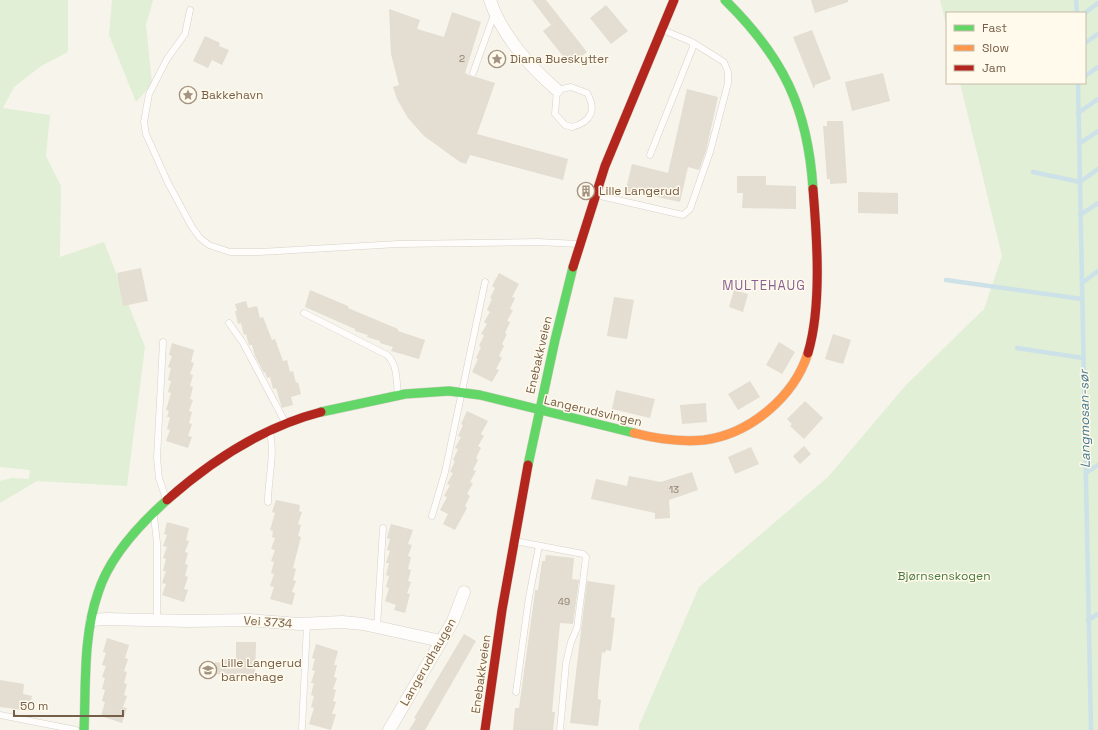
<svg xmlns="http://www.w3.org/2000/svg" width="1098" height="730" font-family="'Space Grotesk',sans-serif">
  <style>
    .green { fill: #e0efd5 }
    .lines { fill: none; stroke-linecap: round; stroke-linejoin: round }
    .stream { stroke: #cce2e8; stroke-width: 4.5 }
    .building { fill: #e3ddd2 }
    .lane-casing { stroke: #d6d1c9; stroke-width: 7 }
    .street-casing { stroke: #d6d1c9; stroke-width: 13 }
    .fast-casing { stroke: #d7d1c8; stroke-width: 10 }
    .slow-casing { stroke: #d7d1c8; stroke-width: 10 }
    .jam-casing { stroke: #d7d1c8; stroke-width: 10 }
    .lane { stroke: #fefdfc; stroke-width: 6 }
    .street { stroke: #fefdfc; stroke-width: 12 }
    .fast { stroke: #63d668; stroke-width: 9 }
    .slow { stroke: #ff974d; stroke-width: 9 }
    .jam { stroke: #b3261e; stroke-width: 9 }
    .labels { text-anchor: middle; stroke-width: 3; stroke-linejoin: round; paint-order: stroke }
    .number-label { font-size: 10px; fill: #93806e }
    .poi-label { font-size: 12px; fill: #765f49; stroke: #fffaeb; text-anchor: start }
    .street-label { font-size: 12px; fill: #765f49; stroke: #fffaeb }
    .park-label { font-size: 12px; fill: #4b7c41; stroke: #fffaeb }
    .neighbourhood-label { font-size: 13px; letter-spacing: 1px; fill: #896192; stroke: #fffaeb }
    .water-label { font-size: 13px; font-style: italic; fill: #457a91; stroke: #fffaeb }
  </style>
  <rect width="100%" height="100%" fill="#f7f4eb"/>
  <!-- green -->
  <path class="green" d="M0,0H68V52L41,66L14,87L3,108L50,115L46,156L61,186L60,257L104,242L145,347L127,486L37,481L0,503V481L12,478L29,479L30,470L0,467Z
    M112,0H153L146,25L152,84L136,102L109,35Z
    M940,0H1098V730H639V726L699,587L828,477L906,385L984,309L1002,256L960,83H1085V13H947V28Z"/>
  <g class="lines">
    <!-- stream -->
    <path class="stream" d="M1076,0L1077,13
      M1085,13L1098,3
      M1085,43L1098,34
      M1085,76L1098,67
      M1078,83L1091,730
      M1078,113L1098,99
      M1079,144L1098,131
      M1033,172L1080,182L1098,169
      M1080,215L1098,203
      M946,280L1082,299
      M1082,283L1098,271
      M1017,348L1083,358
      M1086,473L1098,465
      M1088,620L1098,614"/>
  </g>
  <!-- building -->
  <path class="building" d="M532,0H546L587,52L570,65L543,31L551,25Z
    M811,0H848V2L815,13Z
    M606,5L628,31L611,44L590,18Z
    M389,9L420,20L417,29L444,37L452,12L481,22L465,73L472,77H476L495,83L477,134L568,159L563,180L470,155L466,164L460,162L424,136L408,118L397,99L393,87L399,85L391,54Z
    M812,30L831,79L815,85L814,89L793,37Z
    M205,36L220,43L219,46L229,50L222,65L212,60L208,68L193,61Z
    M883,73L890,101L852,111L845,82Z
    M687,89L718,97L706,151L699,170L688,167L680,202L639,193V196L625,193L632,164L668,173Z
    M827,121H843L847,183L830,184V179H827L823,126H827Z
    M737,176H766V185L796,186V209L742,208L743,193H737Z
    M858,192L898,193V214L858,213Z
    M141,268L148,301L123,306L117,273Z
    M499,273L519,284L512,297L515,298L510,309L513,310L507,321L510,322L505,333L507,334L502,344L504,346L499,356L502,358L496,369L499,370L492,382L472,372L478,359L476,358L481,347L479,346L484,335L481,334L487,324L484,322L490,312L487,310L492,299L490,298L495,288L492,286Z
    M310,290L348,306V308L398,329V331L425,340L419,359L391,351L393,347L380,343V341L367,337L368,335L355,331V329L305,307Z
    M734,290L748,294L743,312L729,307Z
    M614,297L634,300L627,339L607,336Z
    M246,301L248,308L257,306L260,318L263,317L272,340L275,339L283,361L287,360L290,372L293,371L296,383L298,382L301,394L291,397L293,405L282,408L276,388L273,389L270,377L267,378L265,372L264,373L255,356L252,345H249L246,334L244,335L241,323L238,324L235,311H237L235,304Z
    M833,334L851,340L843,364L825,359Z
    M779,342L795,352L782,374L766,365Z
    M172,343L194,350L191,362L194,363L190,374L193,375L190,386L193,387L190,399L193,400L189,411L192,412L189,423L192,424L188,436L192,437L188,448L166,441L170,430L167,429L170,417H167L169,411L166,410L171,393L168,392L171,381L168,380L171,368L168,367L172,356L169,355Z
    M750,381L760,397L738,410L728,394Z
    M616,390L655,399L650,418L612,409Z
    M805,401L823,418L804,439L790,426L792,424L787,419Z
    M706,403L707,422L682,424L680,405Z
    M467,411L488,421L481,434L484,436L478,446L481,448L476,458L478,460L473,470L476,471L470,482L473,483L467,494L470,496L465,506L467,508L455,530L443,524L448,514L440,510L447,497L444,496L450,485L447,484L453,473L450,472L455,461L453,460L458,449L455,448L461,437L458,436L463,425L461,424Z
    M804,446L811,454L800,464L793,456Z
    M751,447L759,464L735,474L728,457Z
    M692,472L698,490L669,500L670,518L655,519V513L591,499L596,479L627,486L629,476L661,482Z
    M276,500L300,505L299,511L302,512L298,524L301,525L298,536L301,537L293,568L296,569L293,580L296,581L292,592L295,593L292,605L270,599L274,587L270,586L274,574L271,573L274,562L271,561L275,550L271,549L275,538L272,537L273,531L270,530L275,513L272,512Z
    M167,522L189,528L186,540L189,541L185,552L188,553L185,564L188,565L185,576L188,577L184,589L188,590L184,602L162,595L166,584L162,583L166,571H163L166,559L163,558L167,547L163,546L167,535L164,534Z
    M391,524L413,530L408,544L412,545L408,556L411,557L408,569L411,570L408,581L411,582L407,593L410,594L405,613L394,610L396,605L385,601L389,588L386,587L389,576L386,575L389,563H386L390,551L387,550L390,539L387,538Z
    M546,555L574,558L572,579L579,580L573,624L560,623L552,712H555L553,730H513L515,708H519L535,592V590H538L542,561H545Z
    M587,581L615,585L611,617L615,618L611,651L606,650L605,653L602,652L598,692V699L601,700L598,726L570,723Z
    M464,634L476,641L425,730H409L416,719L414,718Z
    M107,638L129,645L125,658L128,659L124,671L127,672L124,683L127,684L124,695L127,696L123,707L127,708L122,723L101,716L105,702L102,701L105,690L102,689L105,678L102,677L106,666L102,665L106,653L103,652Z
    M236,642H256L255,675L214,674L215,662L221,663V659L236,660Z
    M316,644L338,651L334,665H337L334,677L337,678L333,689L336,690L333,701L336,702L332,714H336L331,730L309,724L314,708L311,707L314,696L311,695L314,683H311L315,671L312,670L315,659L312,658Z
    M0,680L24,684L23,694L32,696L29,711L0,707Z"/>
  <g class="lines">
    <defs>
      <path id="lane" d="M190,10L185,34L167,59L149,94L144,122L146,134L168,183L192,227L200,238L209,245L230,252H260L398,244L538,242L578,244
        M473,73L495,12
        M571,87L587,93C597,110 591,122 572,127L565,125L555,114L557,90Z
        M650,155L693,47L692,42L663,30
        M596,195L674,213L683,215L690,209L710,152L728,83V72L724,62L692,42
        M304,313L387,355C398,365 396,380 398,394
        M229,323L243,343L285,422
        M163,342L157,458L159,478L166,499
        M268,502C268,478 275,456 270,432
        M154,516L157,543V620
        M432,516L445,472L485,282
        M515,541L583,554L586,557L577,628L571,642L566,663L560,730
        M377,627L383,528
        M516,692L529,597L539,546
        M0,715L76,730
        M302,728L307,624"/>
      <path id="street" d="M490,0C501,34 530,67 557,90
        M92,620L106,619L189,621L249,620L299,624L342,622L363,624L441,641
        M389,730L453,621L464,592"/>
      <path id="fast" d="M725,0C783,57 808,108 813,189
        M321,412L405,394L449,391L480,395L634,433
        M528,465L555,340L573,267
        M84,730C86,685 83,636 98,593C109,557 139,525 167,500"/>
      <path id="slow" d="M634,433C657,439 681,442 704,440C750,434 794,397 808,353"/>
      <path id="jam" d="M573,267L605,166L674,0
        M808,353C822,306 817,238 813,189
        M167,500C211,461 263,427 321,412
        M485,730L502,610L528,465"/>
    </defs>
    <!-- lane casing -->
    <use href="#lane" class="lane-casing"/>
    <!-- street casing -->
    <use href="#street" class="street-casing"/>
    <!-- fast casing -->
    <use href="#fast" class="fast-casing"/>
    <!-- slow casing -->
    <use href="#slow" class="slow-casing"/>
    <!-- jam casing -->
    <use href="#jam" class="jam-casing"/>
    <!-- lane -->
    <use href="#lane" class="lane"/>
    <!-- street -->
    <use href="#street" class="street"/>
    <!-- fast -->
    <use href="#fast" class="fast"/>
    <!-- slow -->
    <use href="#slow" class="slow"/>
    <!-- jam -->
    <use href="#jam" class="jam"/>
  </g>
  <!-- icons -->
  <defs>
    <symbol id="sight-ring" viewBox="-11 -11 22 22"><circle r="9.5" fill="#fffaeb" stroke="#a39382" stroke-width="1.5"/><path d="M0-6L1.8-2.2L6-1.7L2.9 1.2L3.7 5.4L0 3.3L-3.7 5.4L-2.9 1.2L-6-1.7L-1.8-2.2Z" fill="#a39382"/></symbol>
    <symbol id="building-ring" viewBox="-11 -11 22 22"><circle r="9.5" fill="#fffaeb" stroke="#a39382" stroke-width="1.5"/><path d="M-4-6H4V6H1V3H-1V6H-4ZM-2.5-4.3h1.7v1.8h-1.7ZM.8-4.3h1.7v1.8H.8ZM-2.5-1h1.7V.8h-1.7ZM.8-1h1.7V.8H.8Z" fill="#a39382"/></symbol>
    <symbol id="school-ring" viewBox="-11 -11 22 22"><circle r="9.5" fill="#fffaeb" stroke="#a39382" stroke-width="1.5"/><path d="M0-5L7-2L0 1L-7-2ZM-4 1L0 2.5L4 1V4Q0 6-4 4Z" fill="#a39382"/></symbol>
  </defs>
  <g fill-rule="evenodd">
    <use href="#sight-ring" x="487" y="49" width="20" height="20"/>
    <use href="#sight-ring" x="178" y="85" width="20" height="20"/>
    <use href="#building-ring" x="576" y="181" width="20" height="20"/>
    <use href="#school-ring" x="198" y="660" width="20" height="20"/>
  </g>
  <g class="labels">
    <!-- number labels -->
    <g class="number-label">
      <text x="462" y="62">2</text>
      <text x="674" y="493">13</text>
      <text x="564" y="605">49</text>
    </g>
    <!-- poi labels -->
    <g class="poi-label">
      <text x="510" y="63">Diana Bueskytter</text>
      <text x="201" y="99">Bakkehavn</text>
      <text x="599" y="195">Lille Langerud</text>
      <text x="221" y="667">Lille Langerud<tspan x="221" dy="14">barnehage</tspan></text>
    </g>
    <!-- street labels -->
    <g class="street-label">
      <text transform="translate(539 355) rotate(-77)" y="4">Enebakkveien</text>
      <text transform="translate(593 411) rotate(13)" y="4">Langerudsvingen</text>
      <text transform="translate(268 622) rotate(4)" y="4">Vei 3734</text>
      <text transform="translate(428 662) rotate(-60)" y="4">Langerudhaugen</text>
      <text transform="translate(481 674) rotate(-82)" y="4">Enebakkveien</text>
    </g>
    <!-- park labels -->
    <g class="park-label">
      <text x="944" y="580">Bjørnsenskogen</text>
    </g>
    <!-- neighbourhood labels -->
    <g class="neighbourhood-label">
      <text x="764" y="290">MULTEHAUG</text>
    </g>
    <!-- water labels -->
    <g class="water-label">
      <text transform="translate(1084 419) rotate(-91)" y="5">Langmosan-sør</text>
    </g>
  </g>
  <!-- legend -->
  <rect x="946" y="12" width="140" height="72" fill="#fffaeb" stroke="#c8bcaa"/>
  <rect x="954" y="25" width="20" height="6" fill="#63d668" stroke="#c8bcaa"/>
  <text x="982" y="32" font-size="12" fill="#765f49">Fast</text>
  <rect x="954" y="45" width="20" height="6" fill="#ff974d" stroke="#c8bcaa"/>
  <text x="982" y="52" font-size="12" fill="#765f49">Slow</text>
  <rect x="954" y="65" width="20" height="6" fill="#b3261e" stroke="#c8bcaa"/>
  <text x="982" y="72" font-size="12" fill="#765f49">Jam</text>
  <!-- scale -->
  <path d="M14 710v6h109v-6" fill="none" stroke="#765f49" stroke-width="2"/>
  <text x="20" y="710" font-size="12" fill="#765f49" stroke="#fffaeb" stroke-width="3" paint-order="stroke">50 m</text>
</svg>
